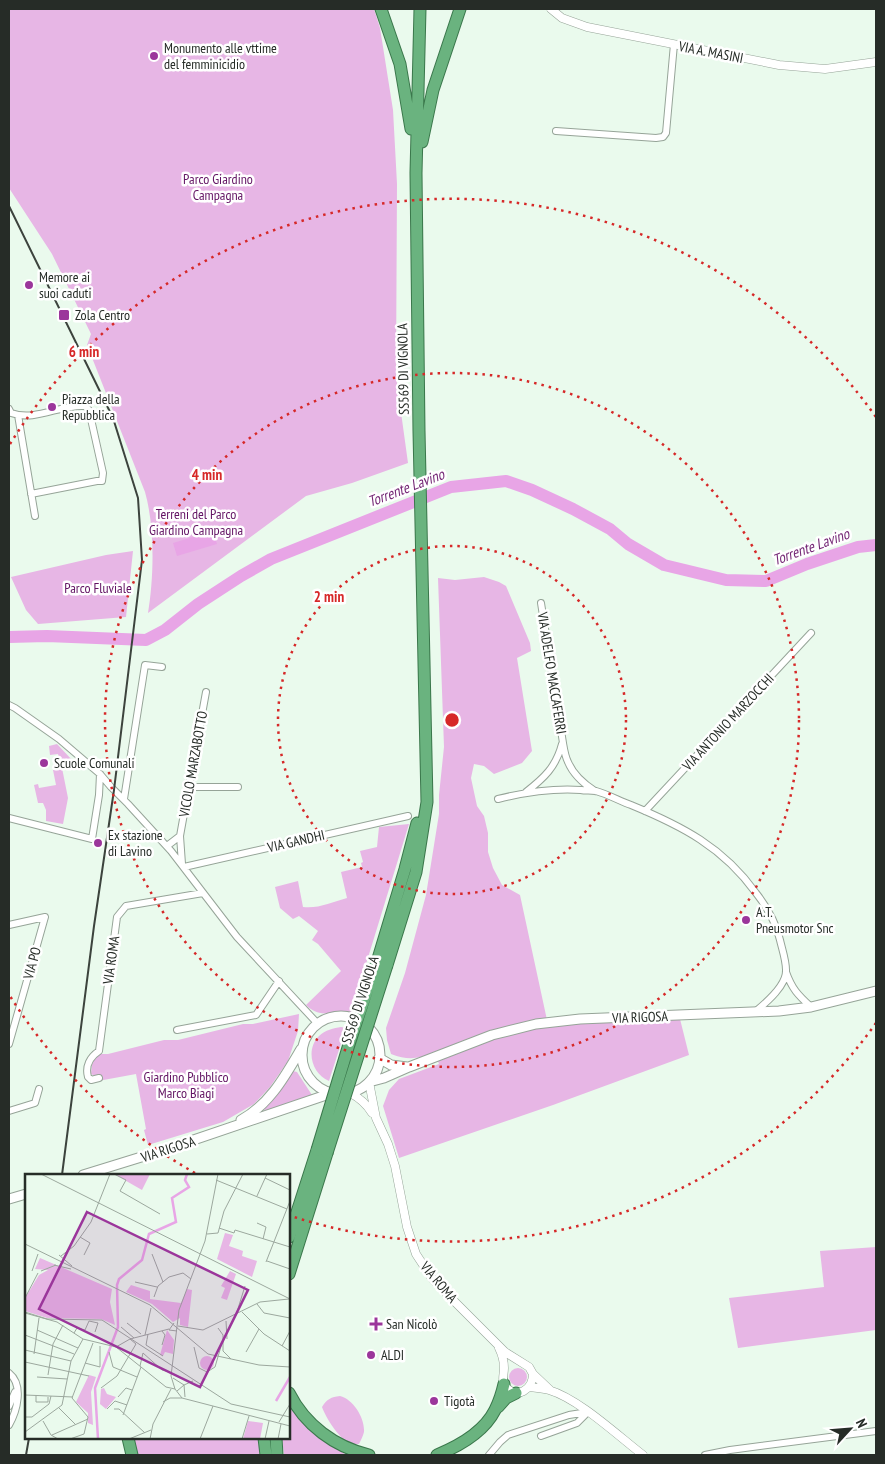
<svg xmlns="http://www.w3.org/2000/svg" width="885" height="1464" font-family="'PT Sans Narrow',sans-serif">
  <style>
    .green { fill: #e7b6e5 }
    .water { fill: #e8a5e6 }
    .lines { fill: none; stroke-linecap: round; stroke-linejoin: round }
    .river { stroke: #e8a5e6; stroke-width: 12 }
    .minor-casing { stroke: #96a498; stroke-width: 8 }
    .tertiary-casing { stroke: #96a498; stroke-width: 9 }
    .secondary-casing { stroke: #96a498; stroke-width: 11 }
    .trunk-casing { stroke: #3a774b; stroke-width: 13 }
    .minor { stroke: #fff; stroke-width: 6 }
    .tertiary { stroke: #fff; stroke-width: 8 }
    .secondary { stroke: #fff; stroke-width: 9 }
    .trunk { stroke: #6ab37f; stroke-width: 11 }
    .rail { stroke: #3c433d; stroke-width: 2 }
    .trunk-bridge-casing { stroke: #3a774b; stroke-width: 13; stroke-linecap: butt }
    .trunk-bridge { stroke: #6ab37f; stroke-width: 11 }
    .ring { fill: none; stroke: #d62828; stroke-width: 2.5; stroke-dasharray: 2.5 5 }
    .poi-dot { fill: #9b369b; stroke: #fff; stroke-width: 2 }
    .labels { text-anchor: middle; stroke-width: 5; stroke-linejoin: round; paint-order: stroke }
    .poi-label { font-size: 14px; fill: #262c27; stroke: #fff; text-anchor: start }
    .street-label { font-size: 14px; fill: #262c27; stroke: #fff }
    .park-label { font-size: 14px; fill: #621363; stroke: #fff }
    .water-label { font-size: 15px; font-style: italic; fill: #742775; stroke: #fff }
    .inset-river { fill: none; stroke: #e8a5e6; stroke-width: 2.5 }
    .inset-road { fill: none; stroke: #9ca89e; stroke-width: 1 }
    .view { fill: #9b369b; fill-opacity: 0.15; stroke: #9b369b; stroke-width: 2.5 }
    .inset-edge { fill: none; stroke: #262c27; stroke-width: 2.5 }
    .centre { fill: #d62828; stroke: #fff; stroke-width: 2.5 }
    .ring-label { font-size: 15px; text-anchor: middle; font-weight: bold; fill: #d62828; stroke: #fff; stroke-width: 5; stroke-linejoin: round; paint-order: stroke }
  </style>
  <rect width="100%" height="100%" fill="#eafaed"/>
  <!-- green -->
  <path class="green" d="M9,9H374L380,28L393,110L397,184L396,376L408,463L352,483L306,496L148,613C154,577 155,527 145,492L87,345L91,334L52,254L9,188Z
    M133,551L126,617L38,624L26,610L11,577L106,555Z
    M484,577L499,582L506,586L530,643L531,651L517,658L532,751L522,763L494,774L484,766L474,764L471,778L477,806L484,816L488,833V852L493,868L502,885L520,895L547,1020L679,1015L689,1055L553,1105L399,1158L383,1106L389,1090L399,1079L439,1064L435,1054C417,1058 409,1061 391,1054L387,1040L386,1028L405,973L426,895L439,814V795L444,747L438,578L455,580Z
    M57,744L73,761L60,763L58,754L50,755L49,746Z
    M62,768L68,798L63,824L46,821V810L43,803H38L34,785L38,784L39,788L56,785L53,770Z
    M409,824L351,1013C334,1011 320,1019 306,1005L341,971L318,944L312,940L318,931L299,916L293,919L280,908L275,887L298,881L303,907C318,909 332,902 347,898L341,872L362,867L361,863L363,862L360,851L377,847L379,827Z
    M299,1014L298,1031L288,1061L270,1087L254,1104L223,1122L148,1145L144,1130L146,1129L136,1074L98,1081L95,1076L91,1074L92,1065L95,1056L98,1054H108L164,1040H178L243,1024H253Z
    M341,1027L346,1028L329,1081C312,1074 305,1050 319,1036C325,1030 334,1028 341,1027Z
    M293,1071L297,1072L312,1095L311,1097L265,1112L264,1108Z
    M876,1247V1330L738,1348L729,1298L824,1287L820,1251Z
    M509 1377a9 9 0 1 1 18 0a9 9 0 1 1-18 0Z
    M340,1396C353,1399 365,1418 364,1432C363,1436 361,1440 359,1444C358,1444 352,1444 351,1444C339,1439 326,1418 322,1407C327,1399 331,1397 340,1396Z
    M289,1400C304,1428 320,1440 347,1455H284L282,1438H289Z
    M133,1438H258L260,1455H138Z"/>
  <!-- water -->
  <path class="water" d="M213,531L217,544L177,556L173,543Z"/>
  <g class="lines">
    <!-- river -->
    <path class="river" d="M9,637L47,636L146,640L165,630L198,604L241,576L271,559L451,487L506,481L532,490L573,509L610,529L628,544L664,565L726,580L766,581L807,564L858,547L876,545"/>
    <defs>
      <path id="minor" d="M556,131L656,138L663,137L666,133L674,44
        M9,409L11,413C36,422 60,404 85,406L89,410L103,473L102,481H97L31,494
        M18,415L35,516
        M541,603L563,743C564,749 565,756 568,762C573,774 584,784 595,791
        M9,705L15,708L59,739L100,774L111,787L128,804L171,851L237,937L318,1024
        M189,787H238
        M526,792C544,778 556,767 562,744
        M124,799L145,665L162,667
        M498,799C526,792 552,788 581,790C585,791 591,790 596,791C607,794 620,801 631,805C682,826 723,847 756,893C767,907 776,923 780,940C782,949 786,960 786,970C787,985 767,1002 756,1011
        M645,811L811,633
        M9,818L92,839L99,795L100,774
        M180,836L206,692
        M167,846L180,836L182,864
        M184,867L408,816
        M9,925L45,917L9,1044
        M786,972C792,989 798,995 811,1007
        M177,1030L256,1015L279,981
        M99,1078L91,1080L88,1077C85,1066 90,1057 99,1051L117,917L126,906L203,893
        M9,1111L35,1103L39,1089
        M9,1373C24,1385 17,1411 9,1425
        M9,1406L15,1392
        M541,1436L577,1423L587,1413
        M489,1455L500,1442L508,1435L569,1415L588,1412
        M705,1455L730,1450L876,1431"/>
      <path id="tertiary" d="M551,9L562,18L587,27L779,65L825,69L876,62
        M369,1082L376,1118L388,1144L395,1166L407,1227L416,1254L431,1277L443,1290L505,1352L529,1367L533,1374L550,1390
        M350,1093C360,1098 366,1103 372,1113
        M499,1348C502,1354 504,1361 504,1368C504,1375 501,1380 506,1387C517,1400 533,1389 533,1374
        M529,1387C536,1388 542,1388 549,1390C579,1399 617,1435 643,1455"/>
      <path id="secondary" d="M302 1055a39 39 0 1 1 78 0a39 39 0 1 1-78 0Z
        M379,1058L391,1065L407,1067
        M369,1082L384,1078L409,1067L492,1035L536,1024L580,1019L779,1011L811,1007L876,991
        M241,1120C270,1104 285,1076 301,1049
        M83,1175L164,1150L332,1093
        M9,1199L26,1194"/>
      <path id="trunk" d="M381,9L400,64L411,129
        M422,142L433,90L460,9
        M377,962L405,869L417,823
        M387,965L416,872L427,802L419,431L416,173L420,9
        M289,1237L317,1150
        M289,1274L327,1153
        M289,1393C305,1425 335,1447 369,1455
        M498,1407L506,1398L516,1393
        M128,1438L132,1455
        M264,1438L266,1455
        M276,1438L277,1455
        M437,1455C459,1446 484,1432 495,1410C499,1402 502,1393 504,1384"/>
    </defs>
    <!-- minor casing -->
    <use href="#minor" class="minor-casing"/>
    <!-- tertiary casing -->
    <use href="#tertiary" class="tertiary-casing"/>
    <!-- secondary casing -->
    <use href="#secondary" class="secondary-casing"/>
    <!-- trunk casing -->
    <use href="#trunk" class="trunk-casing"/>
    <!-- minor -->
    <use href="#minor" class="minor"/>
    <!-- tertiary -->
    <use href="#tertiary" class="tertiary"/>
    <!-- secondary -->
    <use href="#secondary" class="secondary"/>
    <!-- trunk -->
    <use href="#trunk" class="trunk"/>
    <!-- rail -->
    <path class="rail" d="M9,206L113,418L138,498L142,560L114,790L94,926L62,1175
      M26,1455L29,1438"/>
    <defs>
      <path id="trunk-bridge" d="M317,1150L350,1041L377,962
        M327,1153L387,965"/>
    </defs>
    <!-- trunk-bridge casing -->
    <use href="#trunk-bridge" class="trunk-bridge-casing"/>
    <!-- trunk-bridge -->
    <use href="#trunk-bridge" class="trunk-bridge"/>
  </g>
  <!-- distance rings -->
  <g class="ring">
    <circle cx="452" cy="720" r="174"/>
    <circle cx="452" cy="720" r="347"/>
    <path d="M876 1023A521 521 0 0 1 291 1216M195 1173A521 521 0 0 1 10 996M10 444A521 521 0 0 1 876 417"/>
  </g>
  <!-- markers -->
  <g class="poi-dot">
    <circle cx="154" cy="56" r="5"/>
    <circle cx="29" cy="285" r="5"/>
    <rect x="58" y="309" width="12" height="12" rx="2.5"/>
    <circle cx="52" cy="407" r="5"/>
    <circle cx="44" cy="763" r="5"/>
    <circle cx="98" cy="843" r="5"/>
    <circle cx="746" cy="920" r="5"/>
    <path d="M373.5 1316.5h5v5h5v5h-5v5h-5v-5h-5v-5h5z"/>
    <circle cx="371" cy="1355" r="5"/>
    <circle cx="434" cy="1401" r="5"/>
  </g>
  <g class="labels">
    <!-- poi labels -->
    <g class="poi-label">
      <text x="164" y="53">Monumento alle vttime<tspan x="164" dy="16">del femminicidio</tspan></text>
      <text x="39" y="282">Memore ai<tspan x="39" dy="16">suoi caduti</tspan></text>
      <text x="75" y="320">Zola Centro</text>
      <text x="62" y="404">Piazza della<tspan x="62" dy="16">Repubblica</tspan></text>
      <text x="54" y="768">Scuole Comunali</text>
      <text x="108" y="840">Ex stazione<tspan x="108" dy="16">di Lavino</tspan></text>
      <text x="756" y="917">A.T.<tspan x="756" dy="16">Pneusmotor Snc</tspan></text>
      <text x="386" y="1329">San Nicolò</text>
      <text x="381" y="1360">ALDI</text>
      <text x="444" y="1406">Tigotà</text>
    </g>
    <!-- street labels -->
    <g class="street-label">
      <text transform="translate(711 52) rotate(11)" y="5">VIA A. MASINI</text>
      <text transform="translate(403 369) rotate(-91)" y="5">SS569 DI VIGNOLA</text>
      <text transform="translate(552 673) rotate(81)" y="5">VIA ADELFO MACCAFERRI</text>
      <text transform="translate(728 722) rotate(-47)" y="5">VIA ANTONIO MARZOCCHI</text>
      <text transform="translate(193 764) rotate(-80)" y="5">VICOLO MARZABOTTO</text>
      <text transform="translate(296 841) rotate(-13)" y="5">VIA GANDHI</text>
      <text transform="translate(111 960) rotate(-82)" y="5">VIA ROMA</text>
      <text transform="translate(32 963) rotate(-75)" y="5">VIA PO</text>
      <text transform="translate(360 1000) rotate(-72)" y="5">SS569 DI VIGNOLA</text>
      <text transform="translate(640 1017) rotate(-2)" y="5">VIA RIGOSA</text>
      <text transform="translate(168 1149) rotate(-18)" y="5">VIA RIGOSA</text>
      <text transform="translate(439 1282) rotate(50)" y="5">VIA ROMA</text>
    </g>
    <!-- park labels -->
    <g class="park-label">
      <text x="218" y="184">Parco Giardino<tspan x="218" dy="16">Campagna</tspan></text>
      <text x="196" y="519">Terreni del Parco<tspan x="196" dy="16">Giardino Campagna</tspan></text>
      <text x="98" y="593">Parco Fluviale</text>
      <text x="186" y="1082">Giardino Pubblico<tspan x="186" dy="16">Marco Biagi</tspan></text>
    </g>
    <!-- water labels -->
    <g class="water-label">
      <text transform="translate(406 488) rotate(-21)" y="5">Torrente Lavino</text>
      <text transform="translate(811 547) rotate(-20)" y="5">Torrente Lavino</text>
    </g>
  </g>
  <!-- overview -->
  <g transform="translate(25 1174)">
    <rect width="265" height="265" fill="#eafaed"/>
    <path d="M89,0H125L117,16ZM200,59L208,61L204,72L218,77L217,82L232,87L227,103L192,85ZM15,84L87,115L85,128L90,151L76,145L22,144L0,137V124L14,101L23,96L10,95ZM205,97L211,100L202,126L196,124L200,114L196,112ZM106,111L125,117V125L156,129L162,115L167,116L163,153L155,151V144L148,148L127,130L101,118ZM142,156L149,166L148,180L140,178L138,182L135,181ZM175 189a7 7 0 1 1 14 0a7 7 0 1 1-14 0ZM64,201L71,203L66,218L68,251L63,249V239L51,228ZM79,214L82,220L91,223L81,235L75,230L76,215ZM223,247L238,249L235,265H218Z" fill="#e7b6e5"/>
    <path class="inset-river" d="M251,227L265,203M73,265L70,214L93,153L92,111L94,105L117,86L124,60L151,48L147,24L164,13L160,6L162,0"/>
    <path class="inset-road" d="M16,0L265,125M89,0L101,6L95,17L135,40M240,4L265,16M191,6L262,35M232,22L242,0M232,49L241,53L238,65M194,54L209,59L210,56L265,73M182,60L193,59L199,37L218,0M55,63L65,69L59,81M0,70L125,131L183,180L234,191L265,193M127,80L138,108M34,81L47,92M36,82L49,72L66,48L85,0M242,87L265,95M241,88L265,27M29,91L46,95M7,97L13,80M16,97L31,91M110,108L132,113M129,123L133,112L144,103L158,99L166,105M0,124L13,99M232,130L239,139L265,144M0,138L22,145L77,146L206,230L265,243M217,138L239,160L265,177M0,139L32,148L58,165L91,173L141,213L150,215M211,141L220,112M201,147L202,165M102,149L116,160M149,149L144,156L152,157M153,152L178,156L235,128L264,125M96,153L109,164M193,154L198,161V177L206,185M12,156L53,174M49,159L52,154L60,156L64,147L73,149L70,158M123,160L121,171L138,182M0,161L49,180M120,161L126,134M137,171L140,161L137,157M257,172L265,157M91,173L105,165L144,155M169,173L174,194L182,198L190,193L197,169M0,176L46,187M84,178L88,193L112,203M221,178L234,155M9,180L14,144M0,188L64,202M60,189L75,193V172M115,192L118,179L137,196L145,198M23,201L28,170L38,151M12,203L42,205M148,204L159,211L152,217M76,214L92,202L111,170L105,165M0,221L48,223M11,221V228H23V223M93,223L101,214L107,216M160,223L159,211L168,207M47,224L68,169M157,224L150,215L146,202L154,136L180,67L193,0M138,228L145,224H157L265,252M34,234L51,251M82,235L90,227L102,231M89,235H94L120,259M98,241L116,193M0,243H7L24,230L26,222M18,247L26,261L33,265M254,248L265,230M0,258L37,231L46,187L58,165M27,261L63,245M45,265L59,260L63,243L47,224M104,265L126,256M125,265L128,250L146,215M175,265L188,232M217,265L224,242M240,265L244,247M253,265L256,250"/>
    <path class="view" d="M62,38L223,116L175,213L14,135Z"/>
    <rect width="265" height="265" class="inset-edge"/>
  </g>
  <circle cx="452" cy="720" r="8" class="centre"/>
  <g class="ring-label">
    <text x="84" y="357">6 min</text>
    <text x="207" y="480">4 min</text>
    <text x="329" y="602">2 min</text>
  </g>
  <!-- border -->
  <rect width="885" height="1464" fill="none" stroke="#262c27" stroke-width="20"/>
  <!-- north arrow -->
  <g transform="translate(850 1429) rotate(64)" stroke="#ffffff" stroke-width="4" paint-order="stroke">
  <path d="M0-4L9 19L0 12L-9 19Z" fill="#262c27"/>
  <text y="-8" font-size="14" font-weight="bold" text-anchor="middle" fill="#262c27">N</text>
  </g>
</svg>
